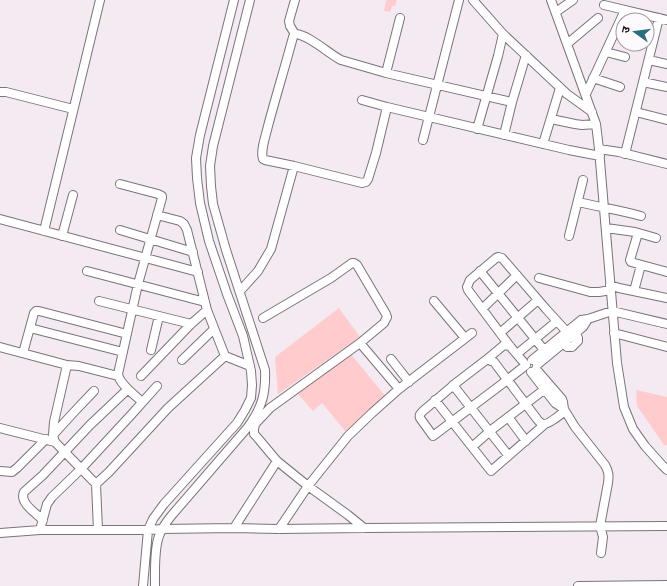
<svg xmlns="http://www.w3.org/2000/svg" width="667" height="586" font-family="Manrope,'Noto Sans Devanagari',sans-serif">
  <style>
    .green { fill: #ffcbcd }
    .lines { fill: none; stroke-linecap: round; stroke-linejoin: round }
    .minor-casing { stroke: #7b737a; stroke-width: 10 }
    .minor { stroke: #fff; stroke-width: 8 }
  </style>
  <rect width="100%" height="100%" fill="#f3eaf2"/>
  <!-- green -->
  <path class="green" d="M387,0H397L395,6H392L390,12L384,11L386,1Z
    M339,308L360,337L278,394L275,357Z
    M349,352L387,398L346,432L322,403L313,411L298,394Z
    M636,390L667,397V445H664L637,406Z"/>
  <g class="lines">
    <defs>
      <path id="minor" d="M295,0L289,21L290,26L295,34
        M473,0L503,34L567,94L592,112
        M551,0L596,124L599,149L617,363L624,407L633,429L645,446L662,465L667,470
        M604,5L667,20
        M556,12L573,0
        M567,44L598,18
        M606,52L625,57
        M649,60L667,64
        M386,73L400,18
        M593,78L620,87
        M643,82L667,87
        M0,92H6L73,109
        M586,94L625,10
        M362,100L387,107L569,150L600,156
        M387,107L376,153L368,179L366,182L362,183L294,166L265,160L263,159C260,151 266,135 268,126C276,96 285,67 293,37L295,34C308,34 329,54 341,60L386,73L512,102
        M636,112L667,120
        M551,119L575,124L582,125L596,124
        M477,129L498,56L503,34
        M504,135L512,102L526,55
        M423,140L459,0
        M543,144L560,88
        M599,149L619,152L667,164
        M625,154L659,18
        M120,184L158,194L162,196V198L138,284L118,374C119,384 135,395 142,402
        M578,202C599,207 620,210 641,216
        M157,215L180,221L184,224L187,230L207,310L225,356L250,366
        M0,219L198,272
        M606,228L635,232L656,238
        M120,230L193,252
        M44,231L100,0
        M638,233L630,260L631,262L667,272
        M62,236L73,195
        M569,236L583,180
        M87,271L205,302
        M480,271L544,350
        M539,278L590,292H599L611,290
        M610,285L619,288L667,298
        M240,291L258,271L271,249L294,166
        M634,291L641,265
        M99,301L191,324
        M434,301L465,338
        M482,309L517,275
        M263,318L331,278L352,263H354L357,265L386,314L387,317L384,323L360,343L270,408L255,424L254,429V434L256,436L277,461L308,486L348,515L364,528
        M30,328L123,352
        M500,333L538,300
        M614,333L667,347
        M360,343L399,389
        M563,343L567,347H572L578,341V338L576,333
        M0,347L67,365L79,366L118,376
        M151,350L159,316
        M23,353L34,313L36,311H39L127,334
        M517,354L557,321
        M391,359L409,382
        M182,360L214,329
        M486,360L504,345L510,346
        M532,360L581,320L588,319L612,311L667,324
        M537,365L583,327L588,319
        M536,369L562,399L563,402L564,409
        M531,372L555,403L564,409L575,427L605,465C609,472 609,476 608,483L600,526L603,537L601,553
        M141,376L191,324L207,310
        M453,385L508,455
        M435,400L491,471L545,424
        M565,411C561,414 547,426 542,424C541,423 538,421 537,419L494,362L489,360H486L456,383L423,411C420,414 419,415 420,418L433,436L502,384L526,365L509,345L468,290L467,287L470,280L496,258L498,257L502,258L546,309L566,331
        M508,417L526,441
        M0,428L55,442L96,484L98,530
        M53,435L74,412L94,391
        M55,442L53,435L54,422L67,365
        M472,447L490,431L545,389
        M0,471L12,472L17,468L46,439
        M96,484L109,472L168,408L225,356
        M43,520C36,513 19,503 24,492L43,475L90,425L128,389
        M234,528L277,461
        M279,529L308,486L348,436L372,413L399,389L472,333
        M40,530L47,504L52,497L81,469L131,415L157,386
        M0,533L40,530H148L162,529L234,528L279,529L364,528L667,526
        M143,586L148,530L153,519L164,504L237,423L245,410L251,398L252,385L251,371L243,336L227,294L209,241L200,203L197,178L196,158L200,135L234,0
        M155,586C155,572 154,549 159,536C162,528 167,521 172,515L248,427C262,408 266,393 265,370L226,250L213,204L211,186L210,166L213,146L250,0
        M578,586L667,585"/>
    </defs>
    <!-- minor casing -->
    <use href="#minor" class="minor-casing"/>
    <!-- minor -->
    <use href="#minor" class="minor"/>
  </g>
  <!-- north arrow -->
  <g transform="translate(635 32) rotate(284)"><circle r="19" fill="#fef9fd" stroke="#a09c9f"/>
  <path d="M0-3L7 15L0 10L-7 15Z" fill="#296f7d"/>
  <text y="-6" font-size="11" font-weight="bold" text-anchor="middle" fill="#131113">उ</text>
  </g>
</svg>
